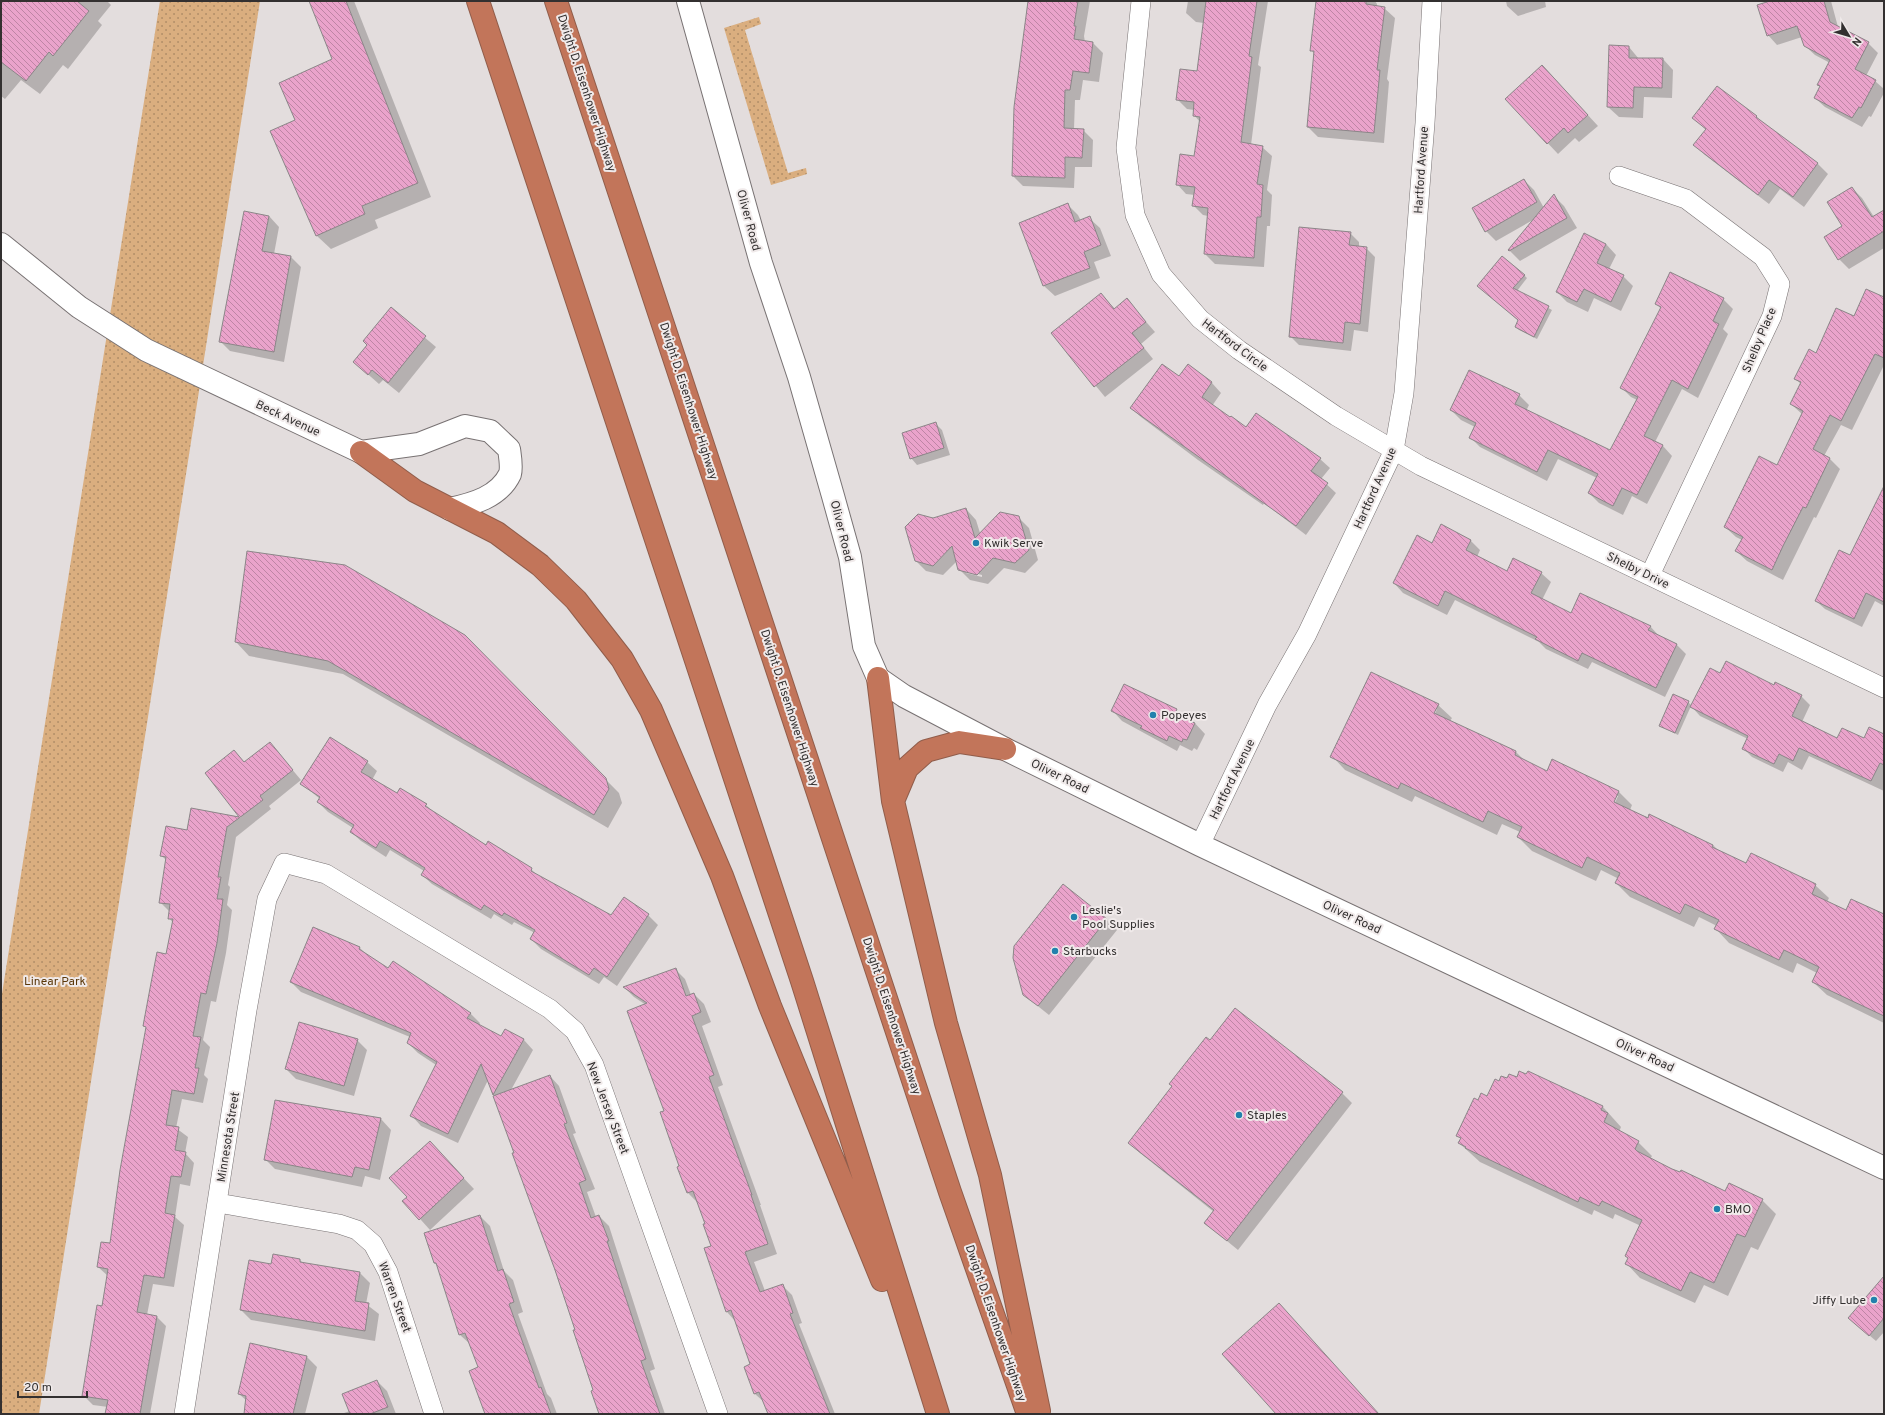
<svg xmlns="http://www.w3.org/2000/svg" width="1885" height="1415" font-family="Overpass,sans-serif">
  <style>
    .grass { fill: url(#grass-dots) }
    .shadow { fill: #0003; fill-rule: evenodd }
    .building { fill: url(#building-back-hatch); stroke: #8b8688 }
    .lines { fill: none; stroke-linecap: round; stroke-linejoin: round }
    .street-casing { stroke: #787273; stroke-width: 20 }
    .secondary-casing { stroke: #787273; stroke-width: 24 }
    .highway-casing { stroke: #905d4b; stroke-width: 24 }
    .street { stroke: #fff; stroke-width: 19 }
    .secondary { stroke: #fff; stroke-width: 22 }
    .highway { stroke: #c2755a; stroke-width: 22 }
    .poi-dot { fill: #2281ad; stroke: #f0eaea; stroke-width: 1.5 }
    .labels { text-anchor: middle; stroke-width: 4; stroke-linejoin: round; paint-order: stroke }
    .street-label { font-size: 12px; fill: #333030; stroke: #f0eaea }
    .poi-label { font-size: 12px; fill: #333030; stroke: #f0eaea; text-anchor: start }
    .park-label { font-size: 12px; fill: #5b380a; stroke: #f0eaea }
  </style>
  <defs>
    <pattern id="grass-dots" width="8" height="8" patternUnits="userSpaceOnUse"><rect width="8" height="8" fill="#daae7f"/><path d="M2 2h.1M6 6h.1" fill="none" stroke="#b18e68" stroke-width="1.8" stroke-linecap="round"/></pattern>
    <pattern id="building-back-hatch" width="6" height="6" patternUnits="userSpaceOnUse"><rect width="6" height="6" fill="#eaa3cb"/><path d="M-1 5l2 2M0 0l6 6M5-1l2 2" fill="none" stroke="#be85a5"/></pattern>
  </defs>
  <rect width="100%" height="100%" fill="#e3dddd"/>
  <!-- grass -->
  <path class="grass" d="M160,1H260L39,1414H1V1000Z
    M759,17L761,24L745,30L788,173L806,168L807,174L771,185L724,28Z"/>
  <!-- shadow -->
  <path class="shadow" d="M1,1H107L111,5L98,21L102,25L68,69L63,65L40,94L21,80L5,99L1,96Z
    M311,1H354L431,197L375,220L378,228L331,249L317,236L271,132L296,120L334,59Z
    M1028,1H1090L1084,36L1085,42L1093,43L1103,53L1099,82L1083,80L1080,100H1075L1074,129L1083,130L1093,140L1092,167H1075L1074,188L1023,186L1013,176L1029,2Z
    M1188,1H1268L1258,65L1261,67L1251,145L1262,147L1272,156L1267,190L1272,195L1270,226H1267L1264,267L1215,264L1205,254L1208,216L1203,215L1193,205L1195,195L1186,194L1177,184L1195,157L1200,122L1194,115V110L1187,109L1177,99L1198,72L1204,23L1196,22L1186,13Z
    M1317,1H1375L1377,4V6L1384,8L1395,18L1387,79L1389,82L1384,143L1318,137L1308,127L1315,55L1311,50Z
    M1506,1H1545L1546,7L1518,16L1507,6Z
    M1774,1H1831L1838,27L1868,43L1878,53L1866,76L1875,81L1884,89V93L1871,117L1869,116L1862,127L1825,107L1815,98L1821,87L1818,85L1830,63L1815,55L1804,45L1802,37L1777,45L1768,35Z
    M1629,47L1639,59H1663L1673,70L1672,98L1644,97L1643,118L1619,117L1608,107Z
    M1552,76L1598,126L1579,142L1575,138L1558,154L1506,99Z
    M1756,116L1765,125L1818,164L1828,174L1804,207L1780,189L1769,204L1705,155L1694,145L1706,130L1694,118Z
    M1524,180L1534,190L1544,208L1554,196L1564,206L1577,228L1520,261L1509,250L1533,220L1496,241L1486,231Z
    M1852,188L1862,198L1874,217L1884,212V248L1849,269L1839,259L1843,226Z
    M1068,205L1078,215L1081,221L1089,218L1100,228L1111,256L1094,262L1100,278L1055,296L1044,286L1020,223Z
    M269,216L279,227L274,254L291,257L301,267L284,362L230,351L220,341Z
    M1350,233L1359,242V247L1366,248L1375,257L1368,332L1354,330L1351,351L1299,345L1290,336Z
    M1606,244L1616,255L1609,269L1623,276L1633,286L1621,311L1594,298L1588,312L1567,302L1557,292Z
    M1524,275L1527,278L1517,291L1552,310L1537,339L1519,330L1516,327L1519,321L1482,289Z
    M1101,294L1115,309L1127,300L1155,332L1141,344L1153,359L1105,397L1052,333Z
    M1884,298V365L1852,430L1841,425L1824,456L1830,459L1840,469L1816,518L1814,517L1783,580L1747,561L1736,551L1742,540L1736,537L1725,527L1777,466L1803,415L1791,404L1801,384L1795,379L1817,354L1854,317Z
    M1723,299L1733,309L1723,329L1728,334L1698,398L1682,389L1655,442L1663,446L1672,456L1647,504L1632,496L1623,515L1599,503L1589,493L1597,478L1558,459L1547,481L1480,447L1470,437L1475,427L1461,420L1451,410L1519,395L1529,405L1526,411L1611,452L1637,400L1631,397L1621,387L1661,309L1656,303Z
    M391,309L436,347L399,393L383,380L379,384L354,362L368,345Z
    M1188,366L1212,383L1221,393L1212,406L1246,428L1320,459L1330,468L1321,479L1336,493L1306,535L1264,503L1263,505L1198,460L1141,417L1131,408L1179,378Z
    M936,424L942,430L950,455L917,465L911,458Z
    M1884,492V606L1875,601L1862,627L1825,609L1816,601L1850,557Z
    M966,509L976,520L980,533L1018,517L1029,528L1038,560L1025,573L1004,568L988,584L970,580L959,569L957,561L943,575L926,571L916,561ZM966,571L982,575V577L966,573Z
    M1471,541L1480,550L1477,557L1507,572L1541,573L1551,582L1542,600L1571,614L1650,626L1659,636L1676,644L1686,654L1665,697L1592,662L1588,669L1546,649L1539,642L1455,600L1447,615L1403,593L1394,583L1432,544Z
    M464,636L619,793L622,803L608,828L343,674L249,656L236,642Z
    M1720,675L1774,686L1801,696L1810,705L1802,722L1837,739L1864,740L1884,735V791L1809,756L1802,770L1788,762L1783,772L1752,757L1743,748L1748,739L1700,716L1691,706L1678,735L1660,726L1688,702L1692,706Z
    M1438,705L1452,718L1450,721L1516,752L1525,761L1547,772L1619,792L1632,805L1630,810L1713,845L1719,851L1747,864L1815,885L1829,898L1827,902L1846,911L1884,916V1023L1827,995L1813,982L1817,973L1797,963L1793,973L1729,943L1716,929L1717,926L1699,917L1694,927L1630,897L1616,883L1619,879L1601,870L1596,881L1532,851L1518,837L1520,832L1502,824L1497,835L1415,796L1412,802L1345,770L1332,756ZM1435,709H1437L1433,718L1431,717ZM1616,796H1618L1613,807Z
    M1112,710H1176L1182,715L1192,720L1205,734L1197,750L1194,748L1192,751L1180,745L1177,751L1122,721Z
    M270,743L301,780L269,806L271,809L236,837L228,885L230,887L227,905L232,910L226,953L216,1002L211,1001L203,1040L210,1047L204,1075L208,1079L203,1103L182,1099L176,1128L188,1137L185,1153L194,1163L190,1186L180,1184L175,1217L184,1225L174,1287L153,1284L147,1315L157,1317L166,1326L150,1414H106L108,1407L93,1405L83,1395L108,1276L98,1267L111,1244L147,1028L144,1026L167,955L173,923L169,918L170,912L160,902L167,861L161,855L188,832L192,809L241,818L206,773L234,751L245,763Z
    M367,762L377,771L372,780L397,795L426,805L436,814L486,846L531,869L538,876L612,916L648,915L658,925L617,986L604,977L599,984L541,949L531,939L535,933L514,922L512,925L494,914L491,919L432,884L422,875L424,871L390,850L386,857L361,841L351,832L353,828L328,812L318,802L320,799L302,784Z
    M1064,886L1107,920L1117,930L1049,1015L1024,995Z
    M359,947L367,955L389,969L470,1013L480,1023L479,1025L501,1038L505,1030L524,1040L533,1050L511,1090L550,1076L559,1086L576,1133L573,1134L595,1189L587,1192L596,1217L599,1216L609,1226L655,1369L650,1371L665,1414H601L574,1331L576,1330L488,1080L458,1143L421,1126L412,1116L436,1065L418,1053L408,1043L410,1037L301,992L291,982Z
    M675,969L685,979L691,995L694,994L704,1004L711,1022L702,1026L723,1085L718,1087L761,1205H760L777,1254L754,1262L765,1291L782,1285L792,1295L802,1323L799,1324L835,1414H769L764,1402L755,1394L745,1367L752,1365L735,1321L727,1312L706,1249L712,1247L706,1224L698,1203L688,1193L665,1111L646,1005L634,997L625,988Z
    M357,1040L367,1050L354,1096L296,1079L286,1069Z
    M1210,1042L1342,1093L1352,1103L1238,1250L1205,1223L1214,1212L1140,1153L1129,1143Z
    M1528,1072L1603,1107L1621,1127L1619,1132L1638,1142L1652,1156L1650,1159L1725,1192L1762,1200L1776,1214L1758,1250L1751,1247L1728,1296L1704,1285L1695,1303L1640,1278L1627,1264L1641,1226L1615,1214L1613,1219L1594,1210L1592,1215L1480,1162L1459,1143L1461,1139L1458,1136L1478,1101L1488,1097L1499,1082L1527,1076Z
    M275,1102L381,1119L391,1130L380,1180L365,1176L362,1187L275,1169L265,1159Z
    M440,1153L474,1189L430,1230L404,1201Z
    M480,1216L490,1226L504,1271L513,1280L523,1312L518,1314L547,1394L551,1398L557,1414H486L479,1368L470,1344L460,1335L438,1266L434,1263Z
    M300,1260L304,1264L360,1273L370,1283L366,1304L379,1314L375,1341L251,1320L241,1310L272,1265Z
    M1884,1283V1332L1876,1341L1856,1324Z
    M306,1356L317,1367L305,1414H245L247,1401L239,1394Z
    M377,1381L387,1391L396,1414H341L350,1411Z"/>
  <!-- building -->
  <path class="building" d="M1,1H77L89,11L53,56L49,52L26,81L1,62Z
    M309,1H346L418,183L362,206L365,214L316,236L270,131L295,120L279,83L332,59Z
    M1028,1H1078L1074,26H1076L1074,39L1093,42L1089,73L1073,71L1070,90H1065L1064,128L1084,129L1082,158L1065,157V178L1012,176L1014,107Z
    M1206,1H1257L1249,56L1252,57L1241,142L1263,146L1257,184L1263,185L1261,217H1257L1254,258L1204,254L1208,208L1192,206L1195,187L1176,185L1180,154L1194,156L1200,117L1193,116L1194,102L1176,100L1180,69L1197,71Z
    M1316,1H1366V4L1385,7L1377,70H1380L1374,133L1307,127L1314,51H1310Z
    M1770,1H1824L1830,22L1869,42L1855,69L1876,80L1861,108L1859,107L1852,118L1814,98L1820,86L1817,85L1830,60L1804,46L1797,26L1767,36L1757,5Z
    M1609,45L1629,46V58H1663L1662,88L1634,87L1633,108L1607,107Z
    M1542,65L1588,115L1568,133L1564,128L1547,144L1505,99Z
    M1717,86L1757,116L1756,117L1818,163L1793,197L1769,180L1758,195L1693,145L1706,129L1692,118Z
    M1524,179L1537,202L1485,232L1472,208Z
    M1852,187L1872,217L1884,210V231L1838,260L1824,237L1842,226L1827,202Z
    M1554,194L1567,218L1509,251L1508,250Z
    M1068,203L1075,222L1090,216L1101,245L1084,252L1090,268L1043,286L1019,223Z
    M244,211L269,216L262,251L291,256L274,352L219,342Z
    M1299,227L1351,232L1349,245L1367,247L1360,324L1345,322L1343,343L1289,337Z
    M1584,233L1606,244L1597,263L1624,275L1611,302L1584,289L1577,302L1556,292Z
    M1502,256L1525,275L1513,288L1549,306L1534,337L1515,327L1518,320L1477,286Z
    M1670,272L1724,298L1713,321L1719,324L1688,389L1672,380L1644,436L1663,445L1637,495L1622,488L1613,506L1588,493L1598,474L1548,450L1537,472L1469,438L1476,423L1450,410L1469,370L1520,394L1515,404L1610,450L1638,397L1620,388L1661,307L1655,304Z
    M1866,289L1884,297V358L1875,354L1841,421L1830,415L1813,449L1830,458L1806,508L1803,507L1783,546L1772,570L1735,551L1743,537L1724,527L1759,456L1777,465L1803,411L1790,404L1801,382L1794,379L1809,349L1816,353L1836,308L1854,316Z
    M1101,293L1114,309L1127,298L1146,322L1132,333L1144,348L1094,387L1051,333Z
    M391,307L426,336L388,383L372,370L368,375L353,362L367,345L363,341Z
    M1162,364L1179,376L1188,364L1212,382L1202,397L1230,417L1231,416L1246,427L1256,413L1321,458L1311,471L1328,483L1296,526L1130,408Z
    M936,422L944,448L910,459L902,433Z
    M1884,486V602L1866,593L1854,619L1815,601L1839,550L1850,555Z
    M966,508L975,538L1000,512L1019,516L1029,550L1015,563L993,558L977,575L958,570L952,546L933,566L915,561L905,527L918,514L933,518Z
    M1441,524L1471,540L1466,550L1507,571L1513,558L1542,572L1531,593L1571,613L1580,593L1651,626L1648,630L1677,644L1656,688L1582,653L1578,661L1535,639L1537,637L1445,591L1438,606L1393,583L1417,535L1432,543Z
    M247,551L345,565L465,635L606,778L609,789L594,815L328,661L235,642Z
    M1726,661L1774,685L1775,682L1802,695L1792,716L1837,738L1842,728L1864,738L1869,727L1884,734V765L1880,763L1871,781L1799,748L1793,761L1779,754L1774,764L1742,749L1748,736L1690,707L1710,668L1720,673Z
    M1371,672L1439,704L1434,713L1516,751L1515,755L1547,771L1552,759L1619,791L1614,802L1648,818L1649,814L1713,845L1712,847L1746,863L1751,853L1816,884L1812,894L1846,910L1851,899L1884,914V1016L1812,982L1819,967L1784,950L1779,960L1714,929L1719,920L1685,904L1680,914L1615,883L1620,873L1587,857L1582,868L1517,837L1522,827L1488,811L1483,822L1401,783L1398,789L1330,757Z
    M1124,684L1177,709L1176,711L1192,719V722L1195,723L1187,740L1183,739L1182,742L1169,736L1167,741L1140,728L1142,726L1111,711Z
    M1673,694L1689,701L1675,733L1659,726Z
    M330,737L368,761L361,772L397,793L400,788L427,804L425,806L486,845L488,841L532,868L531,871L611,915L624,897L649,914L607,977L594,968L589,975L530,939L535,930L504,913L502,916L484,905L481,910L421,875L425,868L380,841L376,848L350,832L354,825L317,802L320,797L300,784Z
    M270,742L293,770L260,796L263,800L227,827L218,877H221L217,899H223L217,943L206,994L201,993L193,1036L201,1037L195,1068H199L194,1094L172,1090L166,1125L179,1127L175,1150L186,1152L181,1177L171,1176L165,1213L175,1215L164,1278L144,1275L137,1312L157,1316L140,1414H105L108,1400L82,1396L97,1305L102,1306L108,1269L97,1267L101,1242L110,1243L120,1170L146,1027L143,1026L151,983L157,952L166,954L173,919H168L170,904L159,903L166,857L160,856L166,826L187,830L191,808L239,817L205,773L234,750L244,762Z
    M1063,884L1107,919L1038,1006L1023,995L1013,958L1014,946Z
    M313,927L360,947L359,949L388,968L393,961L471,1013L467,1018L501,1036L505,1029L524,1039L493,1095L481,1064L448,1134L410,1116L437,1062L407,1043L411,1033L290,982Z
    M676,968L686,996L694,993L701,1012L692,1016L714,1075L709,1077L752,1195H751L768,1244L745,1252L760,1292L783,1284L793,1313L790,1314L830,1414H768L759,1392L754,1394L744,1367L750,1364L731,1310L726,1312L704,1248L711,1246L703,1224H705L693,1191L687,1193L677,1167L679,1166L660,1112L664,1111L627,1011L647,1003L623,987Z
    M1235,1008L1343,1092L1227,1241L1204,1223L1214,1210L1128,1143L1172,1086L1169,1084L1206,1037L1210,1040Z
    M299,1022L358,1039L344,1086L285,1069Z
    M1519,1071L1526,1074L1528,1071L1603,1106L1601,1110L1608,1113L1604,1122L1639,1141L1635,1149L1637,1151L1672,1169L1680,1172L1681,1170L1725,1191L1729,1183L1763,1199L1745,1237L1737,1234L1714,1283L1690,1272L1681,1291L1625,1264L1628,1258L1625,1256L1642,1220L1602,1201L1599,1206L1580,1197L1578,1202L1465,1148L1466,1147L1458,1143L1461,1138L1456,1136L1474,1098L1478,1100L1481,1093L1487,1096L1495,1079L1499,1081L1501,1076L1507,1078L1509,1074L1517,1077Z
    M550,1075L567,1123L564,1124L586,1180L579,1183L591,1218L599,1215L609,1241H607L646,1359L641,1361L660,1414H599L591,1391L593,1390L573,1330H575L555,1270L512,1153H514L493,1096Z
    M275,1100L381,1118L369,1170L355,1167L352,1177L264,1160Z
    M430,1141L464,1178L419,1220L402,1201L407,1197L389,1178Z
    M480,1215L498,1271L503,1269L514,1302L509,1304L539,1388L541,1387L551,1414H485L469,1371L478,1367L465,1333L459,1335L436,1263H434L424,1233Z
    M273,1254L300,1259V1262L360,1272L355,1301L369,1303L365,1331L240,1310L249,1260L271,1264Z
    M1884,1276V1318L1869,1336L1848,1318Z
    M1279,1303L1379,1414H1276L1222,1354Z
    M250,1343L307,1356L293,1414H244L246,1396L238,1394Z
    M377,1380L388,1407L370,1414H350L342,1394Z"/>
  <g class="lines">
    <defs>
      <path id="street" d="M1141,1L1126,148L1135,215L1161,274L1200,319L1239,350L1336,416L1421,466L1884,688
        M1619,176L1686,199L1763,257L1780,284L1772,316L1650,575
        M1200,845L1267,705L1307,634L1394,450L1404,393L1425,123L1432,1
        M218,1203L339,1224L357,1230L373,1244L388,1272L434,1414
        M184,1414L247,1010L267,899L284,863L326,874L550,1009L575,1031L594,1065L718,1414"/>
      <path id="secondary" d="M688,1L761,263L799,377L833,496L850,557L864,646L878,678L904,696L1005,749L1200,845L1884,1168
        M1,244L79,307L146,350L361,452L419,444L465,426L490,431L509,449C510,456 512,467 510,474C499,497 473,504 450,509"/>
      <path id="highway" d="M478,1L802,981L938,1414
        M556,1L950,1192L1028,1414
        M361,452L415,491L497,533L540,565L576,600L622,659L651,710L722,876L770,1006L882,1280
        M878,678L893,801L946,1023L990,1175L1039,1411
        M893,801L907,768L926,751L959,742L1005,749"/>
    </defs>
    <!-- street casing -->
    <use href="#street" class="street-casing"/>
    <!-- secondary casing -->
    <use href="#secondary" class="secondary-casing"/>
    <!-- highway casing -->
    <use href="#highway" class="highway-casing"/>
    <!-- street -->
    <use href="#street" class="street"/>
    <!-- secondary -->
    <use href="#secondary" class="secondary"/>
    <!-- highway -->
    <use href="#highway" class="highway"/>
  </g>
  <!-- markers -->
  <g class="poi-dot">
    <circle cx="976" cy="543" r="4"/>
    <circle cx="1153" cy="715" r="4"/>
    <circle cx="1074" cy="917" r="4"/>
    <circle cx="1055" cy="951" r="4"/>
    <circle cx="1239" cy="1115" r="4"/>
    <circle cx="1717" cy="1209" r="4"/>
    <circle cx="1874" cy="1300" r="4"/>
  </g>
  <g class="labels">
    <!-- street labels -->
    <g class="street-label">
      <text transform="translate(587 93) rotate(72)" y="4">Dwight D. Eisenhower Highway</text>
      <text transform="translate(1421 170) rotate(-86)" y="4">Hartford Avenue</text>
      <text transform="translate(749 220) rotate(75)" y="4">Oliver Road</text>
      <text transform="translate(1759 340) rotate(-67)" y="4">Shelby Place</text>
      <text transform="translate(1235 345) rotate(37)" y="4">Hartford Circle</text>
      <text transform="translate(689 401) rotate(72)" y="4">Dwight D. Eisenhower Highway</text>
      <text transform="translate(288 418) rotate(25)" y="4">Beck Avenue</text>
      <text transform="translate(1375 488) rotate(-66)" y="4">Hartford Avenue</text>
      <text transform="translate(842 531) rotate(76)" y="4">Oliver Road</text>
      <text transform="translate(1638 570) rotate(26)" y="4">Shelby Drive</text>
      <text transform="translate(790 708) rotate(72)" y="4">Dwight D. Eisenhower Highway</text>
      <text transform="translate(1060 776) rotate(26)" y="4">Oliver Road</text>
      <text transform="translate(1232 779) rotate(-64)" y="4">Hartford Avenue</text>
      <text transform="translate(1352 917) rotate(25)" y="4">Oliver Road</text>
      <text transform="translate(892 1016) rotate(72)" y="4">Dwight D. Eisenhower Highway</text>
      <text transform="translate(1645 1055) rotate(25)" y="4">Oliver Road</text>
      <text transform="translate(608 1108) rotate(69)" y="4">New Jersey Street</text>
      <text transform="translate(228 1137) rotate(-81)" y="4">Minnesota Street</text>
      <text transform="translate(395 1297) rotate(70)" y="4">Warren Street</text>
      <text transform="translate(996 1323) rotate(71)" y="4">Dwight D. Eisenhower Highway</text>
    </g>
    <!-- poi labels -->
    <g class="poi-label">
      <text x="984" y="547">Kwik Serve</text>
      <text x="1161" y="719">Popeyes</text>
      <text x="1082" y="914">Leslie's<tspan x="1082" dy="14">Pool Supplies</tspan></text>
      <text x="1063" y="955">Starbucks</text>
      <text x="1247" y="1119">Staples</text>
      <text x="1725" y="1213">BMO</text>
      <text x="1866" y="1304" text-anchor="end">Jiffy Lube</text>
    </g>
    <!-- park labels -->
    <g class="park-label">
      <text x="55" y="985">Linear Park</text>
    </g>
  </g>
  <!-- border -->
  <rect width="1885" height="1415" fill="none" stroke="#333030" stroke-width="4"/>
  <!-- north arrow -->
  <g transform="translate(1849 36) rotate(128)" stroke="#f0eaea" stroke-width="3" paint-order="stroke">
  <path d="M0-3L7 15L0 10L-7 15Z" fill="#333030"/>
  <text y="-6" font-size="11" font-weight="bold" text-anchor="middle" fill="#333030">N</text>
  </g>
  <!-- scale -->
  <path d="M18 1391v6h69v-6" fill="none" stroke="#333030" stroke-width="2"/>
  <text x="24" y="1391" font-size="12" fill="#333030" stroke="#f0eaea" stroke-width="3" paint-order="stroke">20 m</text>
</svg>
